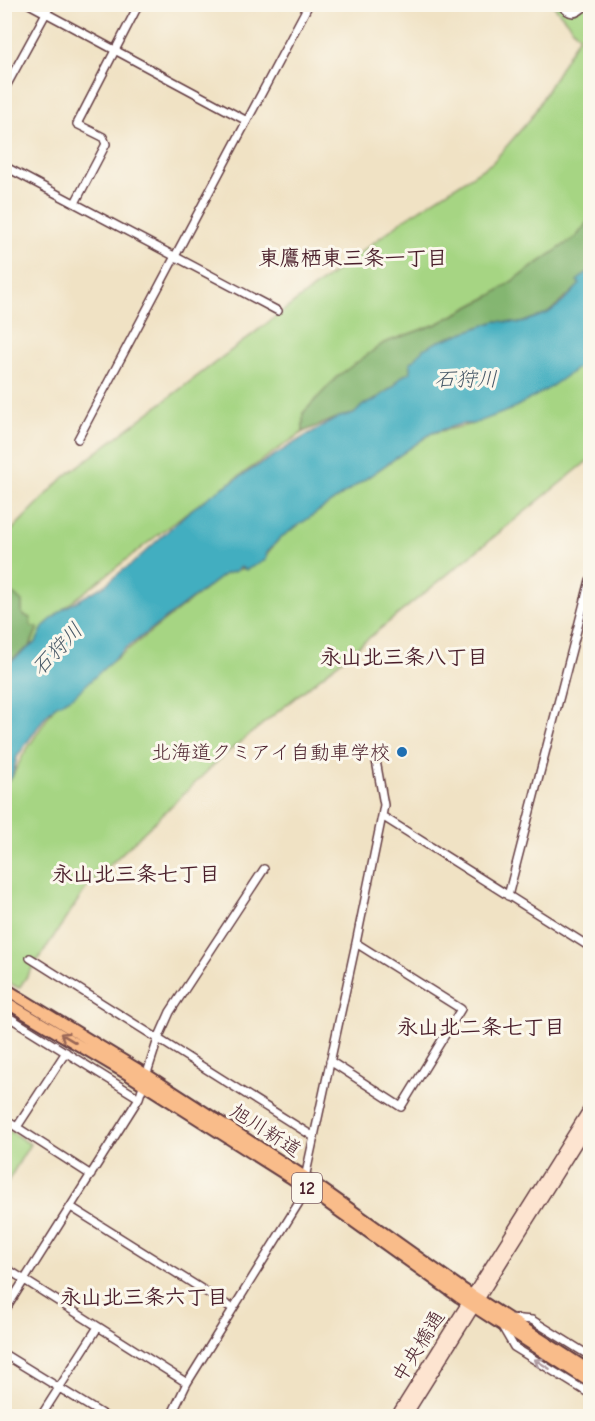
<svg xmlns="http://www.w3.org/2000/svg" width="595" height="1421" font-family="'Comic Neue','Klee One',sans-serif">
  <style>
    .green { fill: #a6d583; stroke: #787a57; stroke-width: 1.5 }
    .forest { fill: #84b671; stroke: #676a4e; stroke-width: 1.5 }
    .water { fill: #42aec0; stroke: #466676; stroke-width: 1.5 }
    .lines { fill: none; stroke-linecap: round; stroke-linejoin: round }
    .minor-casing { stroke: #633c42; stroke-width: 10 }
    .secondary-casing { stroke: #633c42; stroke-width: 12 }
    .trunk-casing { stroke: #633c42; stroke-width: 14 }
    .minor { stroke: #fff; stroke-width: 7 }
    .secondary { stroke: #fde4d0; stroke-width: 9 }
    .trunk { stroke: #f9bc8a; stroke-width: 10 }
    .oneway { stroke: #996656 }
    .oneway2 { stroke: #ae9aa0 }
    .poi-dot { fill: #1f6fb2; stroke: #fbf7ec; stroke-width: 2 }
    .labels { text-anchor: middle; stroke-width: 6; stroke-linejoin: round; paint-order: stroke }
    .shield { fill: #fbf7ec; stroke: #7f6065; stroke-width: 1.5 }
    .shield-label { font-size: 18px; font-weight: bold; fill: #4a1f2b }
    .poi-label { font-size: 20px; fill: #4a1f2b; stroke: #fbf7ec; text-anchor: end }
    .street-label { font-size: 20px; fill: #4a1f2b; stroke: #fbf7ec }
    .neighbourhood-label { font-size: 21px; font-weight: bold; fill: #4a1f2b; stroke: #fbf7ec }
    .water-label { font-size: 21px; font-style: italic; fill: #475867; stroke: #fbf7ec }
  </style>
  <rect width="100%" height="100%" fill="#fbf7ec"/>
  <filter id="ink" filterUnits="userSpaceOnUse"><feTurbulence type="fractalNoise" baseFrequency=".0167" numOctaves="2"/><feDisplacementMap in="SourceGraphic" scale="12" xChannelSelector="R" yChannelSelector="G"/><feConvolveMatrix kernelMatrix="1 2 1 2 8 2 1 2 1" color-interpolation-filters="sRGB"/></filter>
  <filter id="wash" filterUnits="userSpaceOnUse"><feTurbulence type="fractalNoise" baseFrequency=".008" numOctaves="4" result="noise"/><feDisplacementMap in="SourceGraphic" scale="24" xChannelSelector="R" yChannelSelector="G"/><feGaussianBlur stdDeviation="1.35" result="paint"/><feColorMatrix in="noise" values="0 0 0 0 0 0 0 0 0 0 0 0 0 0 0 0 0 1.4 0 .05"/><feComposite in="paint" operator="in"/></filter>
  <g filter="url(#wash)">
    <rect width="100%" height="100%" fill="#f0e2c4"/>
    <!-- green -->
    <path class="green" d="M553,5H590V219L577,236L492,295L437,324L384,343L339,376L303,413V432L186,513L63,609L44,626L36,642L30,646L38,628L31,627L22,614L12,593L5,599V537L64,477L406,218L492,163L531,118L579,36Z
      M590,357V459L223,756L87,887L19,988L5,981V785L12,777L23,755L55,706L225,574L259,563L280,538L432,433L473,424Z
      M5,1128L30,1144L5,1186Z"/>
    <!-- forest -->
    <path class="forest" d="M590,219V270L578,281L581,284L548,313L521,323L496,321L437,342L410,372L401,377L394,386L354,414L339,417L303,432V413L338,376L384,343L437,324L492,295L577,236Z
      M11,592L22,602V614L30,618L31,627H38L30,646L5,664V599Z"/>
    <!-- water -->
    <path class="water" d="M590,270V359L546,390L510,410L473,424H461L432,433L280,538L267,552L266,560L246,570L240,567L236,571L225,574L125,649L74,696L55,706L45,717L17,757L12,777L5,784V666L36,642L44,626L63,609L105,585L123,570L132,564L187,513L214,493L307,435L339,417L354,414L363,405L375,400L394,386L401,377L410,372V362L414,360L423,349L437,342L496,321L521,323L548,313L563,302L580,284L577,281Z"/>
  </g>
  <g filter="url(#ink)">
    <g class="lines">
      <defs>
        <path id="minor" d="M29,4L247,121
          M560,4C570,16 576,16 587,4
          M4,90L51,4
          M4,166L278,311
          M75,203L106,144L103,137L77,124L139,4
          M78,439L309,4
          M382,816L590,947
          M508,896L590,580
          M30,958L314,1137
          M4,1014L139,1098
          M330,1061L401,1107L461,1009L356,943
          M4,1119L91,1175
          M17,1127L66,1052
          M71,1207L232,1308
          M4,1267L187,1383
          M4,1312L139,1098L158,1039L170,1012L264,869
          M510,1318L532,1320L590,1356
          M503,1328L514,1347L590,1394
          M4,1354L105,1416
          M41,1416L98,1327
          M171,1416L187,1383L300,1201L356,943L382,816L384,805L375,755"/>
        <path id="secondary" d="M396,1416L590,1107
          M406,1416L590,1122"/>
        <path id="trunk" d="M4,988L147,1075L305,1177L464,1290L590,1371
          M4,1001L129,1075L304,1186L459,1297L590,1382"/>
      </defs>
      <!-- minor casing -->
      <use href="#minor" class="minor-casing"/>
      <!-- secondary casing -->
      <use href="#secondary" class="secondary-casing"/>
      <!-- trunk casing -->
      <use href="#trunk" class="trunk-casing"/>
      <!-- minor -->
      <use href="#minor" class="minor"/>
      <!-- secondary -->
      <use href="#secondary" class="secondary"/>
      <!-- trunk -->
      <use href="#trunk" class="trunk"/>
    </g>
    <!-- one-way arrows -->
    <defs><path id="oneway-shaft" d="M-6 0H5M1.5-3L5.5 0L1.5 3" fill="none" stroke-width="1.6" stroke-linecap="round" stroke-linejoin="round" transform="scale(1.5)"/></defs>
    <use class="oneway" href="#oneway-shaft" transform="translate(68 1038) rotate(-149)"/>
    <use class="oneway2" href="#oneway-shaft" transform="translate(542 1364) rotate(-148)"/>
  </g>
  <!-- markers -->
  <circle class="poi-dot" cx="402" cy="752" r="6"/>
  <g class="labels">
    <!-- shield labels -->
    <rect class="shield" x="292" y="1173" width="30" height="30" rx="4.5"/>
    <g class="shield-label">
      <text x="307" y="1194">12</text>
    </g>
    <!-- poi labels -->
    <g class="poi-label">
      <text x="390" y="759">北海道クミアイ自動車学校</text>
    </g>
    <!-- street labels -->
    <g class="street-label">
      <text transform="translate(266 1130) rotate(33)" y="7">旭川新道</text>
      <text transform="translate(418 1346) rotate(-58)" y="7">中央橋通</text>
    </g>
    <!-- neighbourhood labels -->
    <g class="neighbourhood-label">
      <text x="353" y="265">東鷹栖東三条一丁目</text>
      <text x="404" y="664">永山北三条八丁目</text>
      <text x="136" y="881">永山北三条七丁目</text>
      <text x="481" y="1034">永山北二条七丁目</text>
      <text x="144" y="1304">永山北三条六丁目</text>
    </g>
    <!-- water labels -->
    <g class="water-label">
      <text x="466" y="386">石狩川</text>
      <text transform="translate(57 649) rotate(-46)" y="7">石狩川</text>
    </g>
  </g>
  <!-- margin -->
  <rect width="595" height="1421" fill="none" stroke="#fbf7ec" stroke-width="24"/>
</svg>
